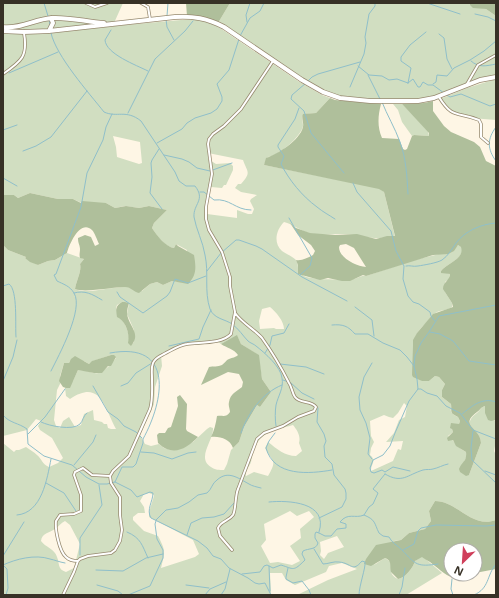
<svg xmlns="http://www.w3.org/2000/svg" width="499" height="598" font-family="'Noto Sans',sans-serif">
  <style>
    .green { fill: #d1dec1; fill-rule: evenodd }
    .forest { fill: #afbf9b; fill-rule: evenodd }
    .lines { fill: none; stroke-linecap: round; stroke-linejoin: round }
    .stream { stroke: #8fbfca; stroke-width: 1 }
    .street-casing { stroke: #978a70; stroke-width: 3.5 }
    .primary-casing { stroke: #978a70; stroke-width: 5.5 }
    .street { stroke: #fff; stroke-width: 2 }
    .primary { stroke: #fff; stroke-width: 4 }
  </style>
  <rect width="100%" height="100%" fill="#fef6e5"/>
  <!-- green -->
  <path class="green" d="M3,3H123L114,23L30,31L3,30Z
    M230,3H470L471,5L486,9L496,16V77L424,100L392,101L336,97L323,92L218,23Z
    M197,19L210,22L220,28L298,81L322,95L330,98L316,113L306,114L302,117C302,120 303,123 303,126C301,137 278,156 268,157L264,165L379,188L384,192L395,237C388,236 380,239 374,238C363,237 354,234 343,234C332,234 320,236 309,233C299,230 293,224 284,222C276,230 273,243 282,251C286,254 292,256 296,260C298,263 298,266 298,270C300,271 302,275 304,276C312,280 345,280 354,279C359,278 361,275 366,276C380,271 394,267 408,262C420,258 451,253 458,245L462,247C465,259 447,263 441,271L450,274L449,279L445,282V292L452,303V307C448,310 442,310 437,312C433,314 429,319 426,323C405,342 414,358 422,381H429L435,376L439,377L445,384L442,390V397L451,404C451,413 449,412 458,417L460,421L459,424H456L452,429L453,432L448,436C455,441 457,448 466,452V458L464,462L469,475L481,443C481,428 458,427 478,412C481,409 481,407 485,406L494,421L496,420V441L494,451L496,455V520C472,529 457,501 435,501L429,511L431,521L425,529L409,533L401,540L394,541L374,565L385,558L391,562C391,569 389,575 398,579C405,578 413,568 415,561L422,556L442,573L406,595H297L328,580L357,569L342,563L329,566L326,572L295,585L286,580L282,573H270L271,595H3V443L14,452L16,450H19L26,447C29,449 34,452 37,455C42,459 42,464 49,467L58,463L63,458L52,438L40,430L38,426L41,421L36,419L27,430L3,436V245L8,250L26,257L25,258L38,265L48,261L55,260L67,253L84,259L80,264C82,271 76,281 75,289C86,295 113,286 127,287C132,287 137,290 142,291L150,284L157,282L163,285L172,281L189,283L187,250L176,244L174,248C165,247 157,236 152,228L154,223L167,210L149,206L139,208L125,206L115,208L106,203H82L73,199H58L30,193L18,198L14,195H3V33L24,34L181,20ZM113,136L140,142L142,163L139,164L117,157L116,147ZM208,153L243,160C247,172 252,172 241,184H238L235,188L241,192L257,195L251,199L250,201L254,209L252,214H248L237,210V218L207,214L206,203L211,187L222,188L224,185H226L233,170V166L230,163L216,164L208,159ZM122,302L129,303L127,314L134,330V342L131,345C129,340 129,334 127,329C124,321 119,316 116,308L117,305ZM270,307C276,312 284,321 284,329H276L274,328L260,329L259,321L262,309ZM237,336L241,344L258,355L262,379L271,392L260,407L257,405L244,427L239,442L231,450L227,464L224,470C219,470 215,470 211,467C196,458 214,440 213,428L210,427L207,429L193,442L171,450L164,448L159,444L151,446L145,444L140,435L154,404L155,387L162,366L161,355L188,344L197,345L218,342L221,344ZM111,355L114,356L116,358C114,361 112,362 110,365C94,380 95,370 78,370L73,381L65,388L66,396L70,399C100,379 104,406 116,429H111L108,428L107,424H104L102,422L94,420L93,410L84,414L81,425L75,427L69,417L63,421L60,428L56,426L54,420L57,390L61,382L60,376L64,363H69L70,361H84L89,364L93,361ZM404,403L407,406L405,417L399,420L394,433L386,442L403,441L401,450L398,449L393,461L371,471C371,463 377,461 370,455L371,448L374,442L371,436L370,421L384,415L389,417L393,418L398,413ZM293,425C297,430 301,436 299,443L302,451L296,456C285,456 277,449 268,442L265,448C272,462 278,459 268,476L254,472L246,476C245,471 249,467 251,462C252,458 252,453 254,449C262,431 275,430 293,425ZM149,493L154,495V496L149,512V517L193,540L199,554L195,557L161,568C165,552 166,551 158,536L144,531L133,520V517L138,513H145L144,507L140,501L144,494ZM290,511L297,516L309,511L314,517L300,529L301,538L290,546L300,561L292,565L278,562L270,563L261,546L266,540L264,524ZM65,521L70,525L80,544L74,568L66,572C57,569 60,564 57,557C55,549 45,547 41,541C42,533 49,533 55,529C58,527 61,523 65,521ZM337,536L344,547L328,553L324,559L320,555L321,551L320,542Z
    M496,79V120L471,118L452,113L440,99L467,88Z
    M393,104H402L428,131L429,136L414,135L412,136L402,122L398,110Z"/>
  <!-- forest -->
  <path class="forest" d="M186,3H230L218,23L187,16Z
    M470,3H496V16L486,9L473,8L470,5Z
    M330,98L335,100L381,104C378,115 377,127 382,138L399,139L403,149L405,150L407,149L412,136L414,135L429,136V133L402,104L424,103L433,101V111L444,126L451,132L474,142L480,147L486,161L496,166V420L491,421L488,420L485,413V406C481,407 481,409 477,412C458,426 481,428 481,443L469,475L466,476L460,472L459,469C462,461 467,462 466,452L456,446L453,440L448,441L447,438L453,432L452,429L450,428L451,423L459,424L460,421L458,417C449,412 452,413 451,404L442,397V390L445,384L439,377L435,376L429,381H422L413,377L412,375L413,346V340L417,333L433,314L453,307L452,303L443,289C443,282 450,280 450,274L441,273V271C447,263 465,259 461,247L458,245L454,251L448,254L433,255L366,276L363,275L350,281H342L328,278L320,280L298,274V265L296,260C302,261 307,258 313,255L315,251L311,245L298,235L290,223L296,228L310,233L335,235L357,234L376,239L387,236H395L384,192L379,189L264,165L266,158C278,154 300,140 303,127C304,122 301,119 303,114L316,113ZM346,244L354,248L366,267C356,266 339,258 339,247L340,245Z
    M30,193L58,199H73L81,203L82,201L106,203L115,208L126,206L139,208L149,206L167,210L154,223L152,228C157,236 166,247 174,248L176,244L178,246L194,255C196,267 197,275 188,284L172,281L163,285L157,282L150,284L139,293C134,292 131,287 125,287C113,287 85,293 75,289C76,281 82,271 80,264L84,259L80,258C79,254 80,253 80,249C80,245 78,244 78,238L85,235L91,237L95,246L99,244C97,240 95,233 92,230C80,219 69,245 67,253L55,260L48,261L38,265L30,262L25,258L26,257L8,250L3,245V195H14L18,198Z
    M122,302H125L129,303C128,306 127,310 127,313C128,326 142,333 131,346L128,343C130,334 126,321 117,317C116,310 115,306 122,302Z
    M237,335L241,344L259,355L262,379L271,392L260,407L257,405L244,427L239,442L233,448C230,439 220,436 211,437C214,431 216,423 217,416C223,415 226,418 230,412C230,409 228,406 229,402C230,394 237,391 242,387L243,382L239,374L228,372L201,385L209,367C213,366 218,367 222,365C225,363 226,360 229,359C233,357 235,358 238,355C234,349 227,348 221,344Z
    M111,355H114L116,357L111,366H108L102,373H94L78,370L70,388H66L63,387L59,381L64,363H69L71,359L75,356L89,364L92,361Z
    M180,395L187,404L186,429L187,431L198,437C186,449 173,457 158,443L157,435L159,433H165L168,428L171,427L178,406L177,397Z
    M435,501C457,501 472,529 496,520V569L475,573V550H451V574H472C450,583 446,574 430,562C427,560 424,559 422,557L415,561C413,568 405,578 398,579L391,572C389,566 393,561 385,558L371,566L364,564L366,559L376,545L401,540L409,533L425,529L431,521L429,511Z"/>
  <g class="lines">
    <!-- stream -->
    <path class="stream" d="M44,3L48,16
      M427,3L460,14
      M475,14L488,17L496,21
      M167,16L168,3
      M49,19L50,26
      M166,19L167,27L174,40
      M247,22L246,15L250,3
      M111,30L105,40C106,54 136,65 148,71
      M51,33C56,56 89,93 104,112C117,118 126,109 141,121L175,172L179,181L186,186H195C206,200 193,204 194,217C196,229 203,242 205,255C209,273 204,291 210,309C214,319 225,319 232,324C239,329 243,336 248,341C250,343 254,344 256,346C265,353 281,367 282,378C284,388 278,396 276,405C275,411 275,420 276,426
      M439,34L444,38L447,59L452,69
      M240,36L250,18L260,11L264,3
      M471,61C479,68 486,66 496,64
      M358,66L369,75L382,76L389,80L397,79L408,83
      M9,73L58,52
      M368,75L380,99
      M308,81L312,77L318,74L360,62
      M306,83L292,95L291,99L304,111L311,133L344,173
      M408,83L413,79L418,87H420L423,82L428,85H433L444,93
      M408,83L411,68L401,61V57L410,45L426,32
      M433,84L436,82L437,75L447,76L454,68L470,60L484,51L496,41
      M350,87L364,54L366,43L365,37L369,14L375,6V3
      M447,95L450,97L461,94L490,106L496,104
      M382,102C387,115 395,128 400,142C406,158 407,176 408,194
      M299,108L295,119L278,145V147L284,156L281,164C289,180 302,196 317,207C323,212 329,215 335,219
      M128,113L155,59L185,31L193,21
      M496,127C487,139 487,149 496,161
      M3,130L17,125
      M157,143L182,129L187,123L195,118L211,113L217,109L222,101V97L217,84L229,70L239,39
      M159,149L152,160L151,163L152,177L150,193L162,209
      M23,151L36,146L51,137L87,91
      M164,155L182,159L189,162L197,168L210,171L232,163
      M3,178L17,186
      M353,183L357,192L391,231L396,251L404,266L403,279L408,296L413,302L419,304L430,312L431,316L435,321
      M200,192H204L214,200C230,198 235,210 251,210
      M289,218L312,258L310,266L300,275
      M406,266C410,265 413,267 418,266C424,265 437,263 442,260C448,256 452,249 456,243C465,231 481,224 496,223
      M207,271L221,253L236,240H239L256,246L262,249L302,277L347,301
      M3,286L9,284C18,290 15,326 16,337
      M117,292L120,297L143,313L167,296L170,292L175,279L188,283L206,276
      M74,293C85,290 92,294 102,300
      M355,307L372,320L374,336
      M332,325C343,324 348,326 355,334H368L383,343L400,350L407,357L414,366L417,379L418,389L409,401L395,433L390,446L383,455L373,460L370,468L371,472L374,473L382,470L385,472L393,467L410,471
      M430,332L440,334L453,341L469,361L496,365
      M169,346L199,339L203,327L211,310
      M265,353L270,345L272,336L284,333L289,324
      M372,363L364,377L359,397L360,410L366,423L370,438L368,454L372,459
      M280,364L306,367L324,374
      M414,366L415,356L421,343L429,332L439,316L496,305
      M51,371C59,355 84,309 74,293C70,286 63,284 57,281L54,275L56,274L81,207L87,173L103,140L106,127L112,114
      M283,380L291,383L302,393L314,399
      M3,381L13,357L17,340
      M93,386L108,412L118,419L124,426L136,432L142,438
      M121,386L128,383L136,373L152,363
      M418,389H421L427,393L437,396L446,406L460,413L473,430L496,439
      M318,408L317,422L324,434L326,441L324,446L325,457L332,464L334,475L345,489L346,493V499L342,507L319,518
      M462,414C472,406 482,397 496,402
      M3,415C9,423 19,423 27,429L28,444L44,456L72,465L86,477L99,484H107L115,482L122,467H133L136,464L143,443V439C164,401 175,341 110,353
      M41,422C49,426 73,431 80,424C83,421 83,416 87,413
      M473,431L471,448L472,460L496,483
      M241,433C248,413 262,393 282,385
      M275,433L269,441L266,448C274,477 309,474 332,470
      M28,434L45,417L65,389
      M141,452L154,453L172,459L188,453L196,452
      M74,465L93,442L96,435
      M485,471L496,475
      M385,474C402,484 407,475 423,470C427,469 430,470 433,469C438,468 443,465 448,464
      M115,482L131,490L137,497L150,492L153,493C153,501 146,510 151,518L198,541L207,548L213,556L221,559L229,568L248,578L255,583L259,584L265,583L271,595
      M46,483L64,493L76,511
      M269,502C288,500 329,502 319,532
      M17,515C42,513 47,479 51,459
      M364,515L369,507L373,504L378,493L373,489L385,474
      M156,520L166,510L178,508L189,502L198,495L207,493C212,489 212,483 217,480C228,470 238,478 249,484C252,486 257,487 261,488
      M127,532C141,538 142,545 148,558
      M319,533L325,536H331L337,529L346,528V524L340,522C348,512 355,519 364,515C376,520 374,523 379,533L383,536L389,537C392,543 397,545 402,550C416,565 417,567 438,564
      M187,535L191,523L202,518L214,517L224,514L234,503
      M314,549L323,564C328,564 334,561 339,562C352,563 352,573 362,561L365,562C366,567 359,586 359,595
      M403,550L414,544L418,531L421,528L436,525L486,526L496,525
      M80,555V538L102,505L99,485
      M3,556L24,522
      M3,565C16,559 35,554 50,559C55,560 59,562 65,563
      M4,566L7,569L8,588L6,595
      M269,566L270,591
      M288,568L286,577V579L293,583L302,581L309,590L311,595
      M96,570L123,571L146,558L163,554
      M242,574L260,572L264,566L267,565L273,568L281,565C294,569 293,572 305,560L302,554L303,551C309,548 316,550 318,543L315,538V534L316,532L319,533
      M452,579L451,589L453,595
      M97,585L118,591L123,595H128L150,586L163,558V550L157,539L155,524L156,521
      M186,585L209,588
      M205,595L210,589L226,582
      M221,595L225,589L230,569
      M399,595L402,587L405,568
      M474,595C490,588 486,576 496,564"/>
    <defs>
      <path id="street" d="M86,3L95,7L107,3
        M141,3L148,7L150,19
        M3,74C22,61 28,56 24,33
        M467,84L478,65L496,55
        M439,97C453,120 458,111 479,120L481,124V137L488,143
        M232,550L220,536L218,528C221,521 229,521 233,515C236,510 235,496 238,489L257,439L264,433L283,426L298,417L314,411L316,407C311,400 300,404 295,397C292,393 292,387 289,383C281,367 272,352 262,338C254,329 242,323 235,313
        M78,561C73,561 69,560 66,557C59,551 55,529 56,521L60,515L74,514L81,511V495L74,475L75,472L83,468L92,475L110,476
        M63,595L74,572L78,561L80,559L88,556L111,553L115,550L120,541L122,530L120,515V497L111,483L110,476L113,471L129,456L150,409C153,400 152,388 152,378C152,373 151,368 153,363C155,358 160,356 164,354C172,350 179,345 187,344C200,342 222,344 231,334L235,312L230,286V277L222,252L209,230L206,219V207L212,174L208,144L209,139L213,134L224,126L241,109L273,61"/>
      <path id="primary" d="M3,27C21,29 35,19 52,18C69,17 87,22 104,23
        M3,31L24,32L49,31L175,17C193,16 207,18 224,27L302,80L323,92L340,98L370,101H418L434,98L480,80L496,77
        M49,31L53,23L51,18"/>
    </defs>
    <!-- street casing -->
    <use href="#street" class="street-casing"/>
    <!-- primary casing -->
    <use href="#primary" class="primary-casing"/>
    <!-- street -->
    <use href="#street" class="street"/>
    <!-- primary -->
    <use href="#primary" class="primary"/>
  </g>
  <!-- border -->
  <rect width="499" height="598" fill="none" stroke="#373126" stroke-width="8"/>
  <!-- north arrow -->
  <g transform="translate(463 562) rotate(205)"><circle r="19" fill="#ffffff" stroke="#afada8"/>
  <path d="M0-3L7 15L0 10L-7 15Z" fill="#d03f5b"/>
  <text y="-6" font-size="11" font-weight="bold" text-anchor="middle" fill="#373126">N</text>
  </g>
</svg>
